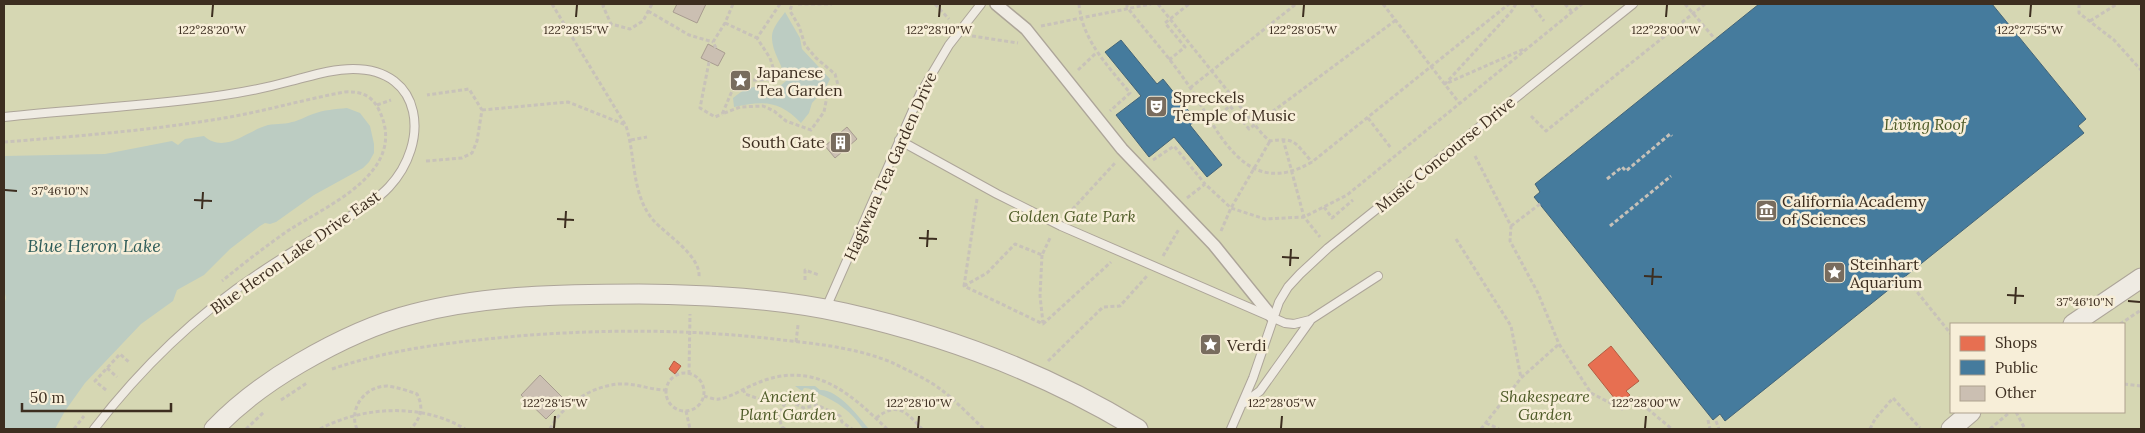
<svg xmlns="http://www.w3.org/2000/svg" width="2145" height="433" font-family="Lora,serif">
  <style>
    .green { fill: #d6d7b3; fill-rule: evenodd }
    .water { fill: #bcccc2 }
    .shops { fill: #e76f51; stroke: #b45c42 }
    .public { fill: #457b9d; stroke: #436478 }
    .building { fill: #cbbfb2; stroke: #a89c90 }
    .lines { fill: none; stroke-linecap: round; stroke-linejoin: round }
    .service-casing { stroke: #ada599; stroke-width: 10 }
    .pedestrian-casing { stroke: #ada599; stroke-width: 14 }
    .tertiary-casing { stroke: #ada599; stroke-width: 21 }
    .path { stroke: #c8c2b9; stroke-width: 3; stroke-dasharray: 4 2.5; stroke-linecap: butt }
    .service { stroke: #efebe3; stroke-width: 8 }
    .pedestrian { stroke: #efebe3; stroke-width: 11 }
    .tertiary { stroke: #efebe3; stroke-width: 19 }
    .ticks { fill: none; stroke: #3d2e20; stroke-width: 2 }
    .labels { text-anchor: middle; stroke-width: 5; stroke-linejoin: round; paint-order: stroke }
    .poi-label { font-size: 16px; fill: #3d2e20; stroke: #f7eed8; text-anchor: start }
    .park-label { font-size: 16px; font-style: italic; fill: #4d5a26; stroke: #f7eed8 }
    .street-label { font-size: 16px; fill: #3d2e20; stroke: #f7eed8 }
    .water-label { font-size: 18px; font-style: italic; fill: #2f5d5a; stroke: #f7eed8 }
    .ticks-label { font-size: 12px; text-anchor: middle; fill: #3d2e20; stroke: #f7eed8; stroke-width: 5; stroke-linejoin: round; paint-order: stroke }
  </style>
  <rect width="100%" height="100%" fill="#e7e0d1"/>
  <!-- green -->
  <path class="green" d="M4,4H2141V429H4ZM1951,324H2124V412H1951Z"/>
  <!-- water -->
  <path class="water" d="M785,12L800,38L802,49L830,79L825,89L812,103L809,113L801,123C779,100 763,101 734,107L733,98C750,84 758,86 779,87L786,81C783,65 771,51 772,36C772,28 781,18 785,12Z
    M347,108L360,113L370,126L374,144V153L369,162L363,168L314,195L276,222L270,224L265,223L260,226L230,249L204,275L177,290L173,301L141,324L85,383L65,411L55,429H4V305L6,298L4,289V156L105,154L172,141L178,145L185,139L204,136C224,154 246,132 265,126C273,123 283,125 292,122C299,121 306,116 313,114C323,110 336,109 347,108Z
    M795,386H815L820,390C838,389 859,417 869,429H863C852,412 838,402 819,394C813,391 811,388 804,388L802,391Z"/>
  <!-- shops -->
  <path class="shops" d="M1611,346L1639,381L1626,391L1630,395L1619,404L1588,365Z
    M674,361L681,366L675,374L669,369Z"/>
  <!-- public -->
  <path class="public" d="M1759,4H1992L2086,119L2078,126L2084,133L1725,421L1720,414L1713,420L1534,197L1540,192L1535,184Z
    M1121,40L1157,84L1163,79L1196,120L1190,125L1222,165L1207,177L1174,137L1149,157L1116,115L1141,96L1105,52Z"/>
  <!-- building -->
  <path class="building" d="M677,4H706L697,23L673,12Z
    M708,44L725,53L718,66L701,58Z
    M847,127L857,139L835,158L825,146Z
    M540,375L565,400L546,419L521,395Z"/>
  <g class="lines">
    <defs>
      <path id="service" d="M4,117C77,109 151,106 224,95C246,92 269,87 291,81C311,76 331,69 353,69C424,69 430,143 389,187C375,202 355,213 338,224C312,240 286,255 261,272C197,314 141,368 94,429
        M899,140L997,194L1061,226L1285,323L1294,324L1310,320L1378,276
        M826,308L920,94L949,45L981,4
        M1244,403L1260,391L1310,321
        M1231,429L1253,378L1279,302L1288,287L1300,274L1328,248L1633,4"/>
      <path id="pedestrian" d="M996,4L1026,29L1122,149L1214,245L1273,318"/>
      <path id="tertiary" d="M2073,324L2141,278
        M214,429C239,403 269,381 300,363C336,342 373,324 413,314C485,295 565,294 639,294C708,295 778,298 845,313C948,336 1049,375 1138,429
        M1951,429L1971,412"/>
    </defs>
    <!-- service casing -->
    <use href="#service" class="service-casing"/>
    <!-- pedestrian casing -->
    <use href="#pedestrian" class="pedestrian-casing"/>
    <!-- tertiary casing -->
    <use href="#tertiary" class="tertiary-casing"/>
    <!-- path -->
    <path class="path" d="M552,4L626,126C636,157 631,195 654,221C667,235 701,256 699,277
      M604,4L603,6L611,24L630,29L643,21L652,4
      M780,4L757,38L770,58L776,77C765,82 751,79 739,80C731,90 728,102 722,114L740,107L763,106L774,111L786,121L811,130L824,112L827,96L838,85L835,74L816,58L805,45L799,26L790,11L792,4
      M798,4H832
      M935,4L949,19
      M1079,4C1082,40 1108,66 1130,93L1110,111
      M1127,4V7C1148,34 1172,60 1191,89C1220,134 1246,200 1312,162L1509,4
      M1158,4L1263,135L1270,141C1296,137 1295,143 1312,162
      M1383,4L1460,104
      M1516,4L1511,12L1445,84L1524,49
      M1531,4L1544,21
      M1565,4L1571,11
      M1685,4L1715,39
      M2079,4V13L2114,40L2141,70
      M648,11L689,35L713,42
      M2090,21L2117,4
      M725,23L757,38
      M1041,26L1151,4
      M972,36L1018,43
      M716,48L713,42L725,23L733,4
      M1169,60L1185,47L1165,23L1189,4
      M709,62L700,108L715,117L722,114
      M1078,70L1096,53
      M1190,88L1296,4
      M377,105L391,100
      M482,110L568,102L626,125
      M1531,116L1546,131L1705,4
      M1368,118L1391,148
      M1210,122L1230,106L1249,129L1396,20
      M1283,139L1304,217L1320,237
      M631,140L647,137
      M4,142C80,136 155,130 230,117C269,110 306,99 345,92C360,91 372,95 379,110C409,171 330,204 289,230C266,246 244,263 222,281
      M1475,156L1511,226L1510,241L1538,293L1559,344L1591,393L1622,409L1638,401L1672,429
      M1153,160L1174,146L1205,184
      M426,161L462,158L472,153L477,141L482,110L469,89L427,95
      M1607,179L1622,167L1626,171L1670,134L1672,136
      M1187,198L1205,184L1231,208L1265,219L1304,217L1347,195L1582,4
      M977,199L964,286L1043,324L1111,262
      M1324,207L1332,218L1353,200
      M1068,214L1115,163
      M1511,226L1540,204
      M1610,226L1671,176
      M1221,231L1231,208L1270,141
      M1456,239L1511,326L1521,378
      M1042,255L1040,296L1043,323
      M1163,256L1179,229
      M1905,277L1951,334
      M805,280V270L819,275
      M964,286L987,273L1015,244L1042,255L1051,236
      M2120,324L2141,310
      M796,342L798,325
      M1048,361L1103,307L1120,306L1147,276
      M107,368L117,377
      M332,369C394,348 454,342 518,336C606,329 695,329 782,340C819,344 858,348 893,363C909,371 929,380 943,391C957,402 971,417 984,429
      M666 392a19 19 0 1 1 38 0a19 19 0 1 1-38 0Z
      M689,374L690,314
      M2124,384L2141,386
      M743,389L745,394L771,403L787,400L804,408L817,405L840,416L842,422L852,429
      M106,390L95,381L120,354L130,363
      M704,396C708,397 715,400 719,399C729,398 745,388 755,384C812,359 848,391 887,429
      M281,400L307,383
      M686,411L690,429
      M2016,412L2025,429
      M876,418C898,401 906,412 922,429
      M1708,420L1710,429
      M1716,421L1719,429
      M1486,423L1499,429
      M74,429L84,416
      M246,429L264,412
      M320,429C363,406 423,403 465,429
      M357,429C348,409 365,386 387,386C397,387 408,391 417,394C424,408 421,417 411,429
      M550,429C563,403 598,382 627,384C640,385 653,390 666,390
      M785,429L782,427L778,415L787,400
      M1481,429L1521,378L1559,344
      M1870,429L1875,419L1893,398L1920,428
      M1990,429L2010,412"/>
    <!-- service -->
    <use href="#service" class="service"/>
    <!-- pedestrian -->
    <use href="#pedestrian" class="pedestrian"/>
    <!-- tertiary -->
    <use href="#tertiary" class="tertiary"/>
  </g>
  <!-- ticks -->
  <path class="ticks" d="M212,17L213,5M576,17L577,5M939,17L940,5M1303,17L1304,5M1666,17L1667,5M2030,17L2031,5M5,190L17,191M194,200L212,201M202,209L203,192M557,219L574,220M565,228L566,211M919,238L937,239M927,247L928,230M1282,257L1299,258M1290,266L1291,249M1644,276L1662,277M1652,285L1653,268M2007,295L2024,296M2128,301L2140,302M2015,304L2016,287M554,428L555,416M918,428L919,416M1281,428L1282,416M1645,428L1646,416"/>
  <!-- icons -->
  <defs>
    <symbol id="sight-square" viewBox="-11 -11 22 22"><rect x="-9" y="-9" width="18" height="18" rx="4" fill="#786c5e" stroke="#f7eed8"/><path d="M0-6L1.8-2.2L6-1.7L2.9 1.2L3.7 5.4L0 3.3L-3.7 5.4L-2.9 1.2L-6-1.7L-1.8-2.2Z" fill="#fff"/></symbol>
    <symbol id="theatre-square" viewBox="-11 -11 22 22"><rect x="-9" y="-9" width="18" height="18" rx="4" fill="#786c5e" stroke="#f7eed8"/><path d="M-5-5.5Q0-4 5-5.5V0Q5 5 0 6Q-5 5-5 0ZM-3.3-2.5H-1v1.5H-3.3ZM1-2.5H3.3v1.5H1ZM-2.8 1Q0 5.5 2.8 1Z" fill="#fff"/></symbol>
    <symbol id="building-square" viewBox="-11 -11 22 22"><rect x="-9" y="-9" width="18" height="18" rx="4" fill="#786c5e" stroke="#f7eed8"/><path d="M-4-6H4V6H1V3H-1V6H-4ZM-2.5-4.3h1.7v1.8h-1.7ZM.8-4.3h1.7v1.8H.8ZM-2.5-1h1.7V.8h-1.7ZM.8-1h1.7V.8H.8Z" fill="#fff"/></symbol>
    <symbol id="museum-square" viewBox="-11 -11 22 22"><rect x="-9" y="-9" width="18" height="18" rx="4" fill="#786c5e" stroke="#f7eed8"/><path d="M0-6L6-3V-2H-6V-3ZM-5-1h2V3h-2ZM-1-1h2V3h-2ZM3-1h2V3H3ZM-6 4H6V6H-6Z" fill="#fff"/></symbol>
  </defs>
  <g fill-rule="evenodd">
    <use href="#sight-square" x="728" y="68" width="25" height="25"/>
    <use href="#theatre-square" x="1144" y="94" width="25" height="25"/>
    <use href="#building-square" x="828" y="130" width="25" height="25"/>
    <use href="#museum-square" x="1754" y="198" width="25" height="25"/>
    <use href="#sight-square" x="1822" y="260" width="25" height="25"/>
    <use href="#sight-square" x="1198" y="332" width="25" height="25"/>
  </g>
  <g class="labels">
    <!-- poi labels -->
    <g class="poi-label">
      <text x="757" y="78">Japanese<tspan x="757" dy="18">Tea Garden</tspan></text>
      <text x="1173" y="103">Spreckels<tspan x="1173" dy="18">Temple of Music</tspan></text>
      <text x="825" y="148" text-anchor="end">South Gate</text>
      <text x="1782" y="207">California Academy<tspan x="1782" dy="18">of Sciences</tspan></text>
      <text x="1850" y="270">Steinhart<tspan x="1850" dy="18">Aquarium</tspan></text>
      <text x="1227" y="351">Verdi</text>
    </g>
    <!-- park labels -->
    <g class="park-label">
      <text x="1925" y="130">Living Roof</text>
      <text x="1072" y="222">Golden Gate Park</text>
      <text x="788" y="402">Ancient<tspan x="788" dy="18">Plant Garden</tspan></text>
      <text x="1545" y="402">Shakespeare<tspan x="1545" dy="18">Garden</tspan></text>
    </g>
    <!-- street labels -->
    <g class="street-label">
      <text transform="translate(1445 154) rotate(-39)" y="6">Music Concourse Drive</text>
      <text transform="translate(890 166) rotate(-66)" y="6">Hagiwara Tea Garden Drive</text>
      <text transform="translate(295 252) rotate(-35)" y="6">Blue Heron Lake Drive East</text>
    </g>
    <!-- water labels -->
    <g class="water-label">
      <text x="94" y="252">Blue Heron Lake</text>
    </g>
  </g>
  <g class="ticks-label">
    <text x="212" y="34">122°28'20"W</text>
    <text x="576" y="34">122°28'15"W</text>
    <text x="939" y="34">122°28'10"W</text>
    <text x="1303" y="34">122°28'05"W</text>
    <text x="1666" y="34">122°28'00"W</text>
    <text x="2030" y="34">122°27'55"W</text>
    <text x="60" y="195">37°46'10"N</text>
    <text x="2085" y="306">37°46'10"N</text>
    <text x="555" y="407">122°28'15"W</text>
    <text x="919" y="407">122°28'10"W</text>
    <text x="1282" y="407">122°28'05"W</text>
    <text x="1646" y="407">122°28'00"W</text>
  </g>
  <!-- border -->
  <rect width="2145" height="433" fill="none" stroke="#3d2e20" stroke-width="10"/>
  <!-- legend -->
  <rect x="1950" y="323" width="175" height="90" fill="#f7eed8" stroke="#ada18e"/>
  <rect x="1960" y="336" width="25" height="15" fill="#e76f51" stroke="#ada18e"/>
  <text x="1995" y="348" font-size="15" fill="#3d2e20">Shops</text>
  <rect x="1960" y="360" width="25" height="15" fill="#457b9d" stroke="#ada18e"/>
  <text x="1995" y="373" font-size="15" fill="#3d2e20">Public</text>
  <rect x="1960" y="386" width="25" height="15" fill="#cbbfb2" stroke="#ada18e"/>
  <text x="1995" y="398" font-size="15" fill="#3d2e20">Other</text>
  <!-- scale -->
  <path d="M22 403v8h149v-8" fill="none" stroke="#3d2e20" stroke-width="2.5"/>
  <text x="30" y="403" font-size="15" fill="#3d2e20" stroke="#f7eed8" stroke-width="4" paint-order="stroke">50 m</text>
</svg>
